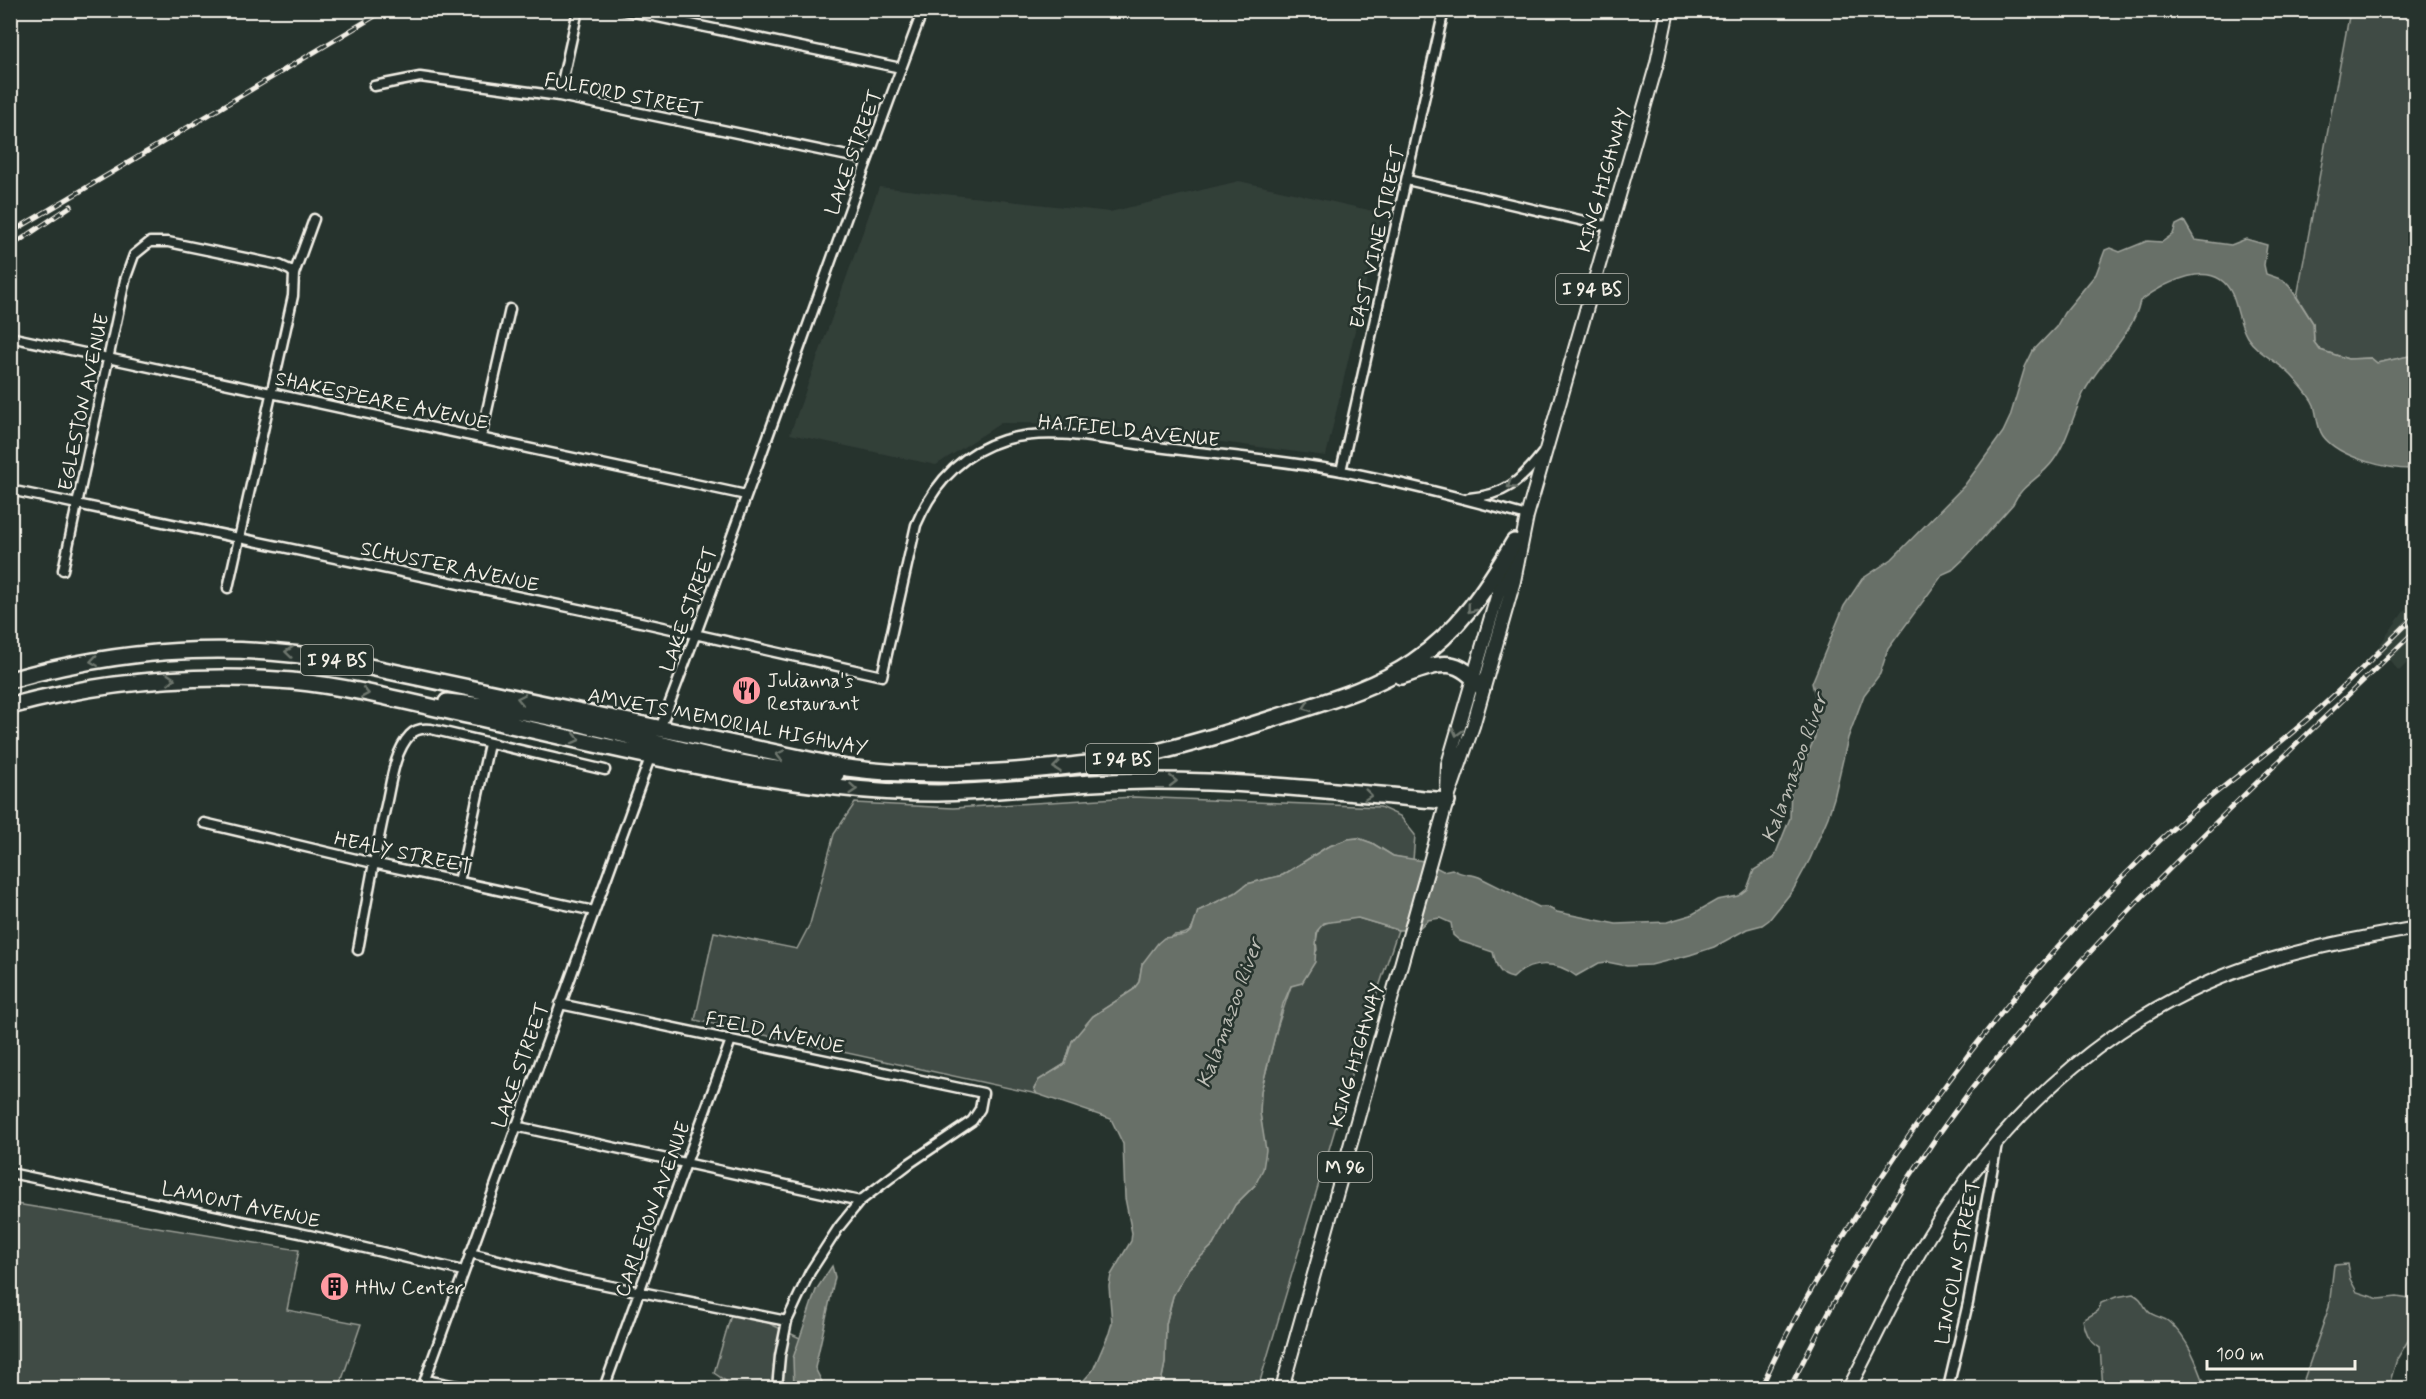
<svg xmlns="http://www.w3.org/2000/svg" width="2426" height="1399" font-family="Mynerve,sans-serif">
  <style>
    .built { fill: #333f39 }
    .green { fill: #414b45; stroke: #9a9e96; stroke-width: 1.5 }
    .water { fill: #676f68; stroke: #9fa39b; stroke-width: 1.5 }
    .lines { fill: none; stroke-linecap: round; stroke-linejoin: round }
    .street-casing { stroke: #f4f1e8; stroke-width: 13 }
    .secondary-casing { stroke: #f4f1e8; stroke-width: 16 }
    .primary-casing { stroke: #f4f1e8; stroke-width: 16 }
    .highway-casing { stroke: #f4f1e8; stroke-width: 20 }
    .street { stroke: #26332d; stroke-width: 8 }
    .secondary { stroke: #26332d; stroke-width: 12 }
    .primary { stroke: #26332d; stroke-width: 12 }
    .highway { stroke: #26332d; stroke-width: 15 }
    .rail-casing { stroke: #f4f1e8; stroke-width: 5 }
    .rail { stroke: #26332d; stroke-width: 3; stroke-dasharray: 9; stroke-linecap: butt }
    .oneway { stroke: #6e766e }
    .labels { text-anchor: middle; stroke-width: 5; stroke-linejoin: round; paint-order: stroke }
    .shield { fill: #26332d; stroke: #b6b8b0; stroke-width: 1.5 }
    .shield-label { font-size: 18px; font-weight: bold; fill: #f4f1e8 }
    .street-label { font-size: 20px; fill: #f4f1e8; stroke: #26332d }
    .poi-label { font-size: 20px; fill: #f4f1e8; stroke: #26332d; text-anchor: start }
    .water-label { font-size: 21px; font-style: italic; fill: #bcbdb5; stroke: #26332d }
  </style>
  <rect width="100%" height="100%" fill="#26332d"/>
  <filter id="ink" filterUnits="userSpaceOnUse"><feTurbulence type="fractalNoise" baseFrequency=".0167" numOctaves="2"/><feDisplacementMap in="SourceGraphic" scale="12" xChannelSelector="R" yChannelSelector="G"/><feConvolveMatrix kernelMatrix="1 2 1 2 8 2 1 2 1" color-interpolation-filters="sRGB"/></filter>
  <g filter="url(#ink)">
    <!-- built -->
    <path class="built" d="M1239,181L1382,213L1326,456L1089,424L1001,423L936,465L790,434L879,187L1110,212Z
      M2415,596V655L2399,671L2378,647Z"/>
    <!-- green -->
    <path class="green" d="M2350,11H2415V364L2409,356L2377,363L2371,358L2348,359L2320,350L2314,342L2313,323L2297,297Z
      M1134,797L1380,807L1400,816L1415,835L1413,860L1393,856L1372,843L1358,838L1348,839L1327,847L1283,875L1247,884L1235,893L1198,911C1194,927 1193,935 1174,935L1142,964L1139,982L1133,990L1093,1016L1072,1041L1065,1064L1039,1080L1034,1089L1037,1094L695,1020L714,932L797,949L810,924L834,834L855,803L953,808Z
      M1358,918L1398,930L1363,1035L1258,1388H1160L1165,1363L1166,1324L1173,1296L1189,1268L1213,1245L1235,1205L1255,1185L1265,1150L1260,1113L1261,1091L1277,1028L1291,986L1317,950L1316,940L1319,927C1330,919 1345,919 1358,918Z
      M10,1203L299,1250L287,1310L361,1324L339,1388H11Z
      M2347,1264L2350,1279L2357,1292L2379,1299L2397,1297L2415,1300V1329L2397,1359L2388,1388H2301L2329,1307L2334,1265Z
      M2133,1294C2144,1300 2141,1303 2148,1311C2153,1317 2164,1317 2169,1322C2188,1338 2198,1365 2206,1388H2103L2100,1348C2089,1341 2086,1333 2083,1320L2098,1311L2101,1303L2116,1297Z
      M731,1315L760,1319L802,1339L798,1388H736L714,1373Z"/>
    <!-- water -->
    <path class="water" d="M2184,221L2195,240L2231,245L2246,239L2267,245L2264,265L2266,274L2283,280L2290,287L2313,323L2314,342L2320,350L2348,359L2371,358L2377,363L2409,356L2415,364V469C2390,470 2339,458 2323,436C2317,428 2317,415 2314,405C2310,395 2299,384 2292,376C2278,361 2259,355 2247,337C2239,324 2238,308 2232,294C2214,255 2163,284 2140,301C2132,337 2099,362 2083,394C2073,416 2067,442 2053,461C2041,478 2021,485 2013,504L1965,558L1952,570L1943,574L1888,649L1880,674L1864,695L1848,738L1834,798L1828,817L1810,859L1793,890L1769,920L1762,925L1747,929L1714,947L1690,955L1651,965L1627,966L1607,962L1599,963L1576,976C1556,961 1531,960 1513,978C1499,976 1496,965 1493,952L1460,941L1453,935L1451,923L1440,918L1428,920L1417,930H1398L1358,918L1324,923L1317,931L1315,962L1302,983L1291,986L1283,1004L1261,1091L1260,1113L1266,1150L1263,1169L1255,1185L1235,1205L1213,1245L1189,1268L1173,1296L1166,1324L1165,1363L1160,1388H1077L1093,1370L1109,1333L1112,1323L1109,1286L1111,1275L1131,1241L1132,1233L1125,1198L1123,1144L1111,1119L1037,1094L1034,1089L1039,1080L1065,1064L1072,1041L1093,1016L1133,990L1139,982L1142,964L1158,943L1164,938L1186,935L1192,930L1198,911L1235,893L1247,884L1283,875L1327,847L1348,839L1358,838L1372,843L1393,856L1424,861L1443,871L1452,869C1462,876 1469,873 1479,877L1539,907H1547L1557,912L1616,924L1667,922L1691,915L1717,900L1738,896L1747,889L1754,870L1774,858L1790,818L1791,783L1797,768L1805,760L1815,737L1817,703L1812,683L1844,606L1862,579L1892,559L1964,486L1978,467L2003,432L2010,417L2025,367L2033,351L2056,327L2064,313L2096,274L2105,250L2110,248L2120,252L2147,241L2162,242L2173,234L2176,225Z
      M832,1266L835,1277L815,1368L825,1388H794L793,1358L816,1290Z"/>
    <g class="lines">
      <defs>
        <path id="street" d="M624,10L901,68
          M374,86L420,77L559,96L867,160
          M559,96L578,10
          M1407,180L1610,227
          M10,337L746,495
          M481,437L510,309
          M1341,471L1444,10
          M10,490L645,623L882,676L916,525C933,485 961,453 1004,440C1052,426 1109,441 1157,447C1218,455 1281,460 1342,471C1404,483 1466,499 1527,516
          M1469,498C1505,495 1520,482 1542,454
          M63,570L125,280L134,255L150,242H168L279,265L290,270L294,274
          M228,588L293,296L294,274L314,219
          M659,731C751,493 832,250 923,10
          M204,823L373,863L594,911
          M459,882L489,744
          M358,950C367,901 375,853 386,805C391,783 394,752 410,735C415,729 423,728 431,729L605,770
          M560,1004L983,1093L980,1109L972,1121L910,1163L860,1201L839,1227L810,1272L787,1321L780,1356L777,1388
          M515,1126L860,1201
          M10,1173L309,1235L463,1271
          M470,1253L566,1277L787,1321
          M425,1380L467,1388
          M422,1388L651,755
          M604,1388L731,1040
          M1948,1388L1968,1303L1997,1144"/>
        <path id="secondary" d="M1849,1388C1876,1338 1899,1285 1929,1236C2008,1107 2123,1004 2270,960C2317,946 2367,937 2416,928"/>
        <path id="primary" d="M1447,794L1448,764L1508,559
          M1282,1388L1447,801L1473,726L1514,581L1527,516L1657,63L1668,10"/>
        <path id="highway" d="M1401,676C1438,664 1455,653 1482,688
          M10,680C119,649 234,641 346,662L847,768C921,778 996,774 1069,766C1094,763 1120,761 1145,755C1192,744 1238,730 1284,715C1328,701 1375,688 1413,662C1459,631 1487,588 1514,542
          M447,702C491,706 535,713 577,723C663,743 747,772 836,774
          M10,706C103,681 197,673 292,681C352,687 412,703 471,716C592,743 713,774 836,787C870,791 904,793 938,793C1011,792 1083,780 1156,781C1253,781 1350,793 1447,801"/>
      </defs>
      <!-- street casing -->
      <use href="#street" class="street-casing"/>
      <!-- secondary casing -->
      <use href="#secondary" class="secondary-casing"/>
      <!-- primary casing -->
      <use href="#primary" class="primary-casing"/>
      <!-- highway casing -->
      <use href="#highway" class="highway-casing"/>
      <!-- street -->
      <use href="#street" class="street"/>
      <!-- secondary -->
      <use href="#secondary" class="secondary"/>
      <!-- primary -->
      <use href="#primary" class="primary"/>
      <!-- highway -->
      <use href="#highway" class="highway"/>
      <defs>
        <path id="rail" d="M10,233L385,10
          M10,247L71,206
          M1761,1388C1792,1318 1832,1252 1874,1188C1954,1065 2047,950 2153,847C2197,804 2248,770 2295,730C2337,695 2375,655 2414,617
          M1790,1388C1840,1284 1900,1184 1970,1091C1986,1070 2004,1051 2021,1030C2142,887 2281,760 2416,630"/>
      </defs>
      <!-- rail casing -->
      <use href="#rail" class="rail-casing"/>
      <!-- rail -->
      <use href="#rail" class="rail"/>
    </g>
    <!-- one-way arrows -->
    <defs><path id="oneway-chevron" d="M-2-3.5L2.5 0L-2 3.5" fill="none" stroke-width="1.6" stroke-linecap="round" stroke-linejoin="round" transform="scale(1.5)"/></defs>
    <g class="oneway">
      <use href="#oneway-chevron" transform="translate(1511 485) rotate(147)"/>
      <use href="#oneway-chevron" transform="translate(1471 609) rotate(129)"/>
      <use href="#oneway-chevron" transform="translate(289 652) rotate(-174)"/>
      <use href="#oneway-chevron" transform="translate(94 661) rotate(172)"/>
      <use href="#oneway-chevron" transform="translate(171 679) rotate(-4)"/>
      <use href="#oneway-chevron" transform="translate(365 693) rotate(10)"/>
      <use href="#oneway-chevron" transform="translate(521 699) rotate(-168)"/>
      <use href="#oneway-chevron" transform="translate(1307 707) rotate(162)"/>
      <use href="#oneway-chevron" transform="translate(1457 732) rotate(105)"/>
      <use href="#oneway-chevron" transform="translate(576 739) rotate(13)"/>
      <use href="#oneway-chevron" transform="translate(780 755) rotate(-168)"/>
      <use href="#oneway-chevron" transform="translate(1057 767) rotate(174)"/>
      <use href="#oneway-chevron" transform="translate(1173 781) rotate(1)"/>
      <use href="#oneway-chevron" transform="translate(853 789) rotate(5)"/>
      <use href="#oneway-chevron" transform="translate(1368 795) rotate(6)"/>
    </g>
  </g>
  <!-- icons -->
  <defs>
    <symbol id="restaurant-disc" viewBox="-11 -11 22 22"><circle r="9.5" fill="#ff9aa2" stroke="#26332d"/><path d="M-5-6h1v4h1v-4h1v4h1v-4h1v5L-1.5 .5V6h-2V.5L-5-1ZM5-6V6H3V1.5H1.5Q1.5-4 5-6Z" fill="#111"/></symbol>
    <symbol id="building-disc" viewBox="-11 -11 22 22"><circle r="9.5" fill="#ff9aa2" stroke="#26332d"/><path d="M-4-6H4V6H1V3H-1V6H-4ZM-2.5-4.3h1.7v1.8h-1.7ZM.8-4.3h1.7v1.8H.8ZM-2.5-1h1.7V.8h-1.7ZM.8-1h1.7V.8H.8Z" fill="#111"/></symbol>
  </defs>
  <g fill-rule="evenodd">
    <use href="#restaurant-disc" x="730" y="674" width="33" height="33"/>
    <use href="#building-disc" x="318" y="1270" width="33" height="33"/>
  </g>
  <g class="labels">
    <!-- shield labels -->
    <g class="shield">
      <rect x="1556" y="274" width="72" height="30" rx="4.5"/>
      <rect x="301" y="645" width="72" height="30" rx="4.5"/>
      <rect x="1086" y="744" width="72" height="30" rx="4.5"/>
      <rect x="1318" y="1152" width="54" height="30" rx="4.5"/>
    </g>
    <g class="shield-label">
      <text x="1592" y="295">I 94 BS</text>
      <text x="337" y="666">I 94 BS</text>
      <text x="1122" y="765">I 94 BS</text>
      <text x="1345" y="1173">M 96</text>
    </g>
    <!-- street labels -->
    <g class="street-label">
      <text transform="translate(624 94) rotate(11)" y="7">FULFORD STREET</text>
      <text transform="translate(853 152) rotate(-70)" y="7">LAKE STREET</text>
      <text transform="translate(1603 180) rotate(-74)" y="7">KING HIGHWAY</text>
      <text transform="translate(1377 237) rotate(-77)" y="7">EAST VINE STREET</text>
      <text transform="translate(382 400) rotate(12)" y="7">SHAKESPEARE AVENUE</text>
      <text transform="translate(83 402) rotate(-78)" y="7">EGLESTON AVENUE</text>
      <text transform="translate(1129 430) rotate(6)" y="7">HATFIELD AVENUE</text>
      <text transform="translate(450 566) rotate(12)" y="7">SCHUSTER AVENUE</text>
      <text transform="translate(688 609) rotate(-70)" y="7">LAKE STREET</text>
      <text transform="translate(728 721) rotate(11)" y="7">AMVETS MEMORIAL HIGHWAY</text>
      <text transform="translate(403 852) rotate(12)" y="7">HEALY STREET</text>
      <text transform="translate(775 1032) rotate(12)" y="7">FIELD AVENUE</text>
      <text transform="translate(1356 1055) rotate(-74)" y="7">KING HIGHWAY</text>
      <text transform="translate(520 1065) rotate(-70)" y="7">LAKE STREET</text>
      <text transform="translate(241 1204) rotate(12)" y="7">LAMONT AVENUE</text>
      <text transform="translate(652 1209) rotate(-70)" y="7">CARLETON AVENUE</text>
      <text transform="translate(1957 1262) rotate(-79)" y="7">LINCOLN STREET</text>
    </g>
    <!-- poi labels -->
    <g class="poi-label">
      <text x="767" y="687">Julianna's<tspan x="767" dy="23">Restaurant</tspan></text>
      <text x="355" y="1294">HHW Center</text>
    </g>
    <!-- water labels -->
    <g class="water-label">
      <text transform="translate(1794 768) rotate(-70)" y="7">Kalamazoo River</text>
      <text transform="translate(1229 1013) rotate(-70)" y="7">Kalamazoo River</text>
    </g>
  </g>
  <!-- margin -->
  <rect width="2426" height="1399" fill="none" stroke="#26332d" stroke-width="36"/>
  <rect x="18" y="18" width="2390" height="1363" fill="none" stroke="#f4f1e8" stroke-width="2" filter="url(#ink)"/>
  <!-- scale -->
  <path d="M2207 1360v9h148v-9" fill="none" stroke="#f4f1e8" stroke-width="3"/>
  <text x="2216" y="1360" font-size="18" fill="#f4f1e8" stroke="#26332d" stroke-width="4.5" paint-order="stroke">100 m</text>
</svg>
